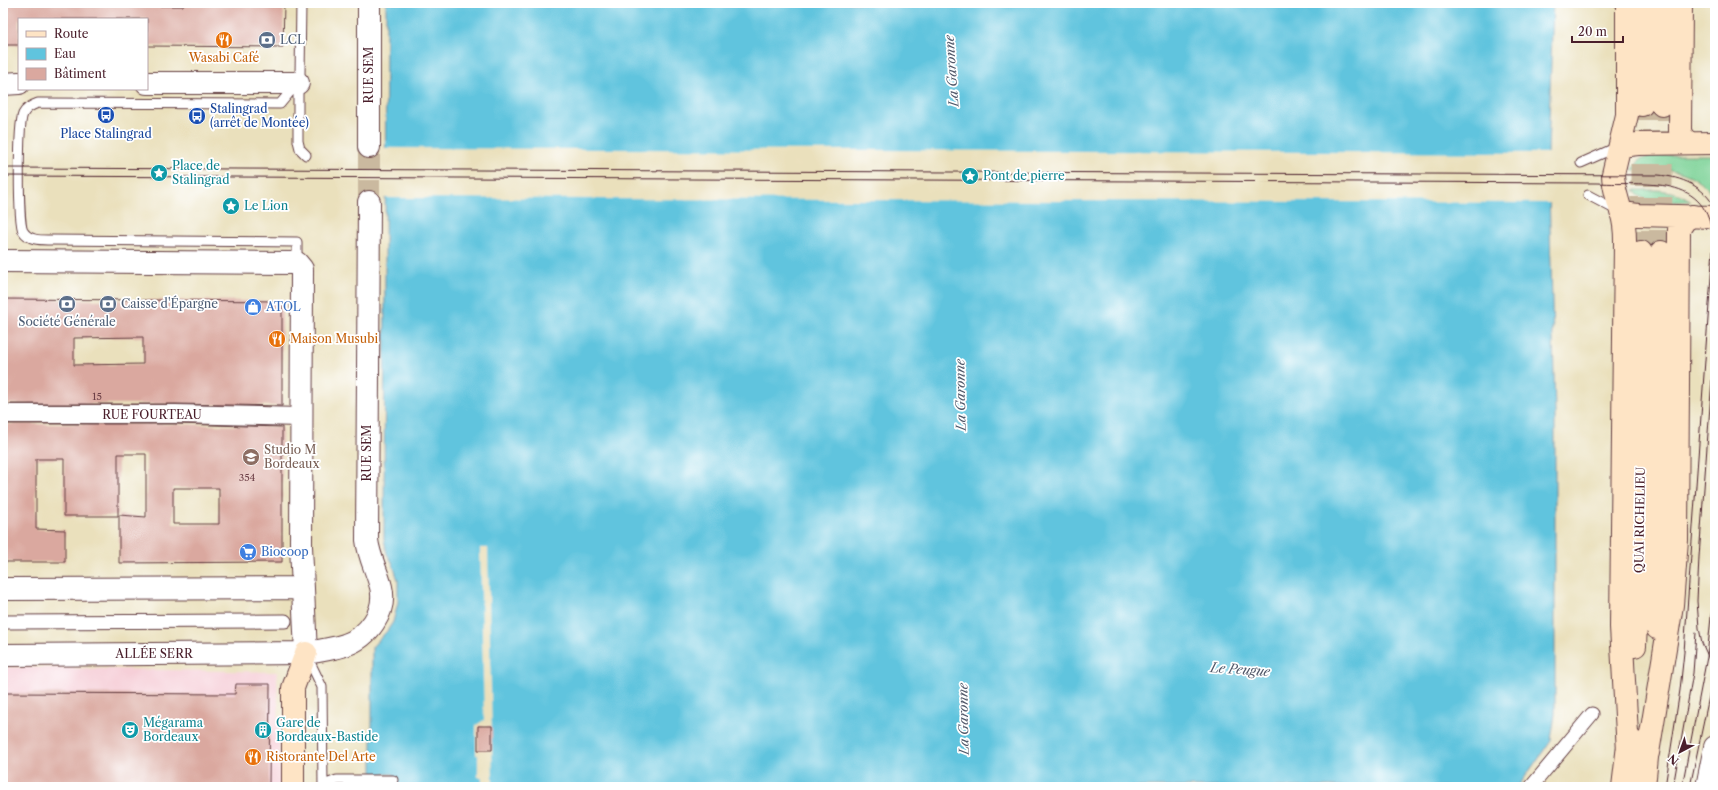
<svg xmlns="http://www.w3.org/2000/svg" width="1718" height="790" font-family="'Libre Caslon Text',serif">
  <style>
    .built { fill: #f6cfd8 }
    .green { fill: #7bd296; stroke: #627860 }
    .water { fill: #60c4de; stroke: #557284 }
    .pier { fill: #eae0bc }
    .building { fill: #daa89f; fill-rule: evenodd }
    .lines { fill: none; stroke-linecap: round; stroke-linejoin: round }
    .tertiary-tunnel { stroke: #cab99f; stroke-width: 22; stroke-dasharray: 22 11; stroke-linecap: butt }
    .secondary-tunnel { stroke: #cab99f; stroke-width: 22; stroke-dasharray: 22 11; stroke-linecap: butt }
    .service-casing { stroke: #623c41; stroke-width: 11 }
    .pedestrian-casing { stroke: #623c41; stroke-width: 15 }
    .minor-casing { stroke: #623c41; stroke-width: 20 }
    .tertiary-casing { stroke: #623c41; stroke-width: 24 }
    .secondary-casing { stroke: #623c41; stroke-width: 24 }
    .service { stroke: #fff; stroke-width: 9 }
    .pedestrian { stroke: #fff; stroke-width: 13 }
    .minor { stroke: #fff; stroke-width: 18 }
    .tertiary { stroke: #fff; stroke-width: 22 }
    .secondary { stroke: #fee4c5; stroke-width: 22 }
    .tram { stroke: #4a1f2b; stroke-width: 1 }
    .labels { text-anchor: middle; stroke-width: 3.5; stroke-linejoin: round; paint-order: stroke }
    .number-label { font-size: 10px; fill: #6e4148 }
    .service-label { font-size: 12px; fill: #4e5e75; stroke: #fff; text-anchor: start }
    .food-label { font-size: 12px; fill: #c56008; stroke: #fff; text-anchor: start }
    .street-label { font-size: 12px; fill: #4a1f2b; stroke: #fff }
    .transit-label { font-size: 12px; fill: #164399; stroke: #fff; text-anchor: start }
    .culture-label { font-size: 12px; fill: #0d838f; stroke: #fff; text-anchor: start }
    .shop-label { font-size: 12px; fill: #366cbe; stroke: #fff; text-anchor: start }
    .education-label { font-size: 12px; fill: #785e54; stroke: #fff; text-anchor: start }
    .water-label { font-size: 13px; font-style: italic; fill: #52596a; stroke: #fff }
  </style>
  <rect width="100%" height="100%" fill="#fff"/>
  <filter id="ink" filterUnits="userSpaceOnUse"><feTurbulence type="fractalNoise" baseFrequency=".025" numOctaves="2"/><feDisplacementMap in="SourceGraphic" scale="8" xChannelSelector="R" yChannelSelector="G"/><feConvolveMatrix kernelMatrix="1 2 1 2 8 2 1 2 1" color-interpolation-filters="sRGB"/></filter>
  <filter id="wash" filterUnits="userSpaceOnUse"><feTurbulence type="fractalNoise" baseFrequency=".012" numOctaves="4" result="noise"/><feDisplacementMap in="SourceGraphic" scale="16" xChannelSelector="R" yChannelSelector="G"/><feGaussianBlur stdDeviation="0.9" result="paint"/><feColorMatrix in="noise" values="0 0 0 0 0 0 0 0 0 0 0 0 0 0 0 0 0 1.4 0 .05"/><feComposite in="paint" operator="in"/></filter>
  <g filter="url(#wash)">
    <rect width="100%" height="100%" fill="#eae0bc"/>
    <!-- built -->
    <path class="built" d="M3,667L277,672L281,787H3Z"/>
    <!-- green -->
    <path class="green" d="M1652,155H1715V197C1692,167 1666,168 1632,170L1640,160Z
      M1634,190C1652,190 1675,188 1691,201C1673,201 1644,207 1634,190Z"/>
    <!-- water -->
    <path class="water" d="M386,3H1553L1548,153L1555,411V714L1551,740L1518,787H393L394,774H372V647L387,631L393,622L398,602V580L392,562L387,554L384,539Z"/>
    <!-- pier -->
    <path class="pier" d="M383,148L1550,153V203L384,198Z
      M480,548H488L493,783H490V787H482V777H478V755H476V725L484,720Z"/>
    <g id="blocks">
      <!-- building -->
      <path class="building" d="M3,3H158V6H184V3H284L283,47L147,46V19H19V45H3Z
        M3,299L282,301V406L175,404H3ZM143,337V364L74,365V338Z
        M3,424H175L282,427V562L119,563V515L146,517V454H118V516H64V459H36V529L65,530V562H3ZM173,488H219V524H173Z
        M236,684H270L269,787H3V693L235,694Z
        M478,726H492V750H478Z"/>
    </g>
  </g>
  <g filter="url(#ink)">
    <use href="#blocks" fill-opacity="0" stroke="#623c41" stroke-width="1"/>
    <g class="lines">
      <!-- tertiary-tunnel -->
      <path class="tertiary-tunnel" d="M369,202V147"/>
      <!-- secondary-tunnel -->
      <path class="secondary-tunnel" d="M1641,252L1642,105
        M1661,252L1662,105"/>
      <defs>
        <path id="service" d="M301,3L300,75L298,83V141L300,149L306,155
          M295,86L280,104L38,103C32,105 26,108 23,114C18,125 18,222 23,231C29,241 42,240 51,240L297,242V263
          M1581,163L1617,147
          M1588,195L1620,212
          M307,656L322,687L323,787
          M323,783H329L337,780H393"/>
        <path id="pedestrian" d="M3,622L285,621
          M1531,787L1592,714"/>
        <path id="minor" d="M3,414H175L301,417"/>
        <path id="tertiary" d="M147,83H298
          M3,84L19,83
          M369,147V3
          M3,261L297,263L302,269L301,546L306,653
          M3,589L303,588
          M3,655L306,653C319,651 332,649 345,645C368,637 387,612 381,587C377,571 369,557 367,540L369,202
          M1707,787L1715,747"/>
        <path id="secondary" d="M1627,3V115L1613,174C1613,188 1618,199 1621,212C1624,221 1625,231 1625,241L1621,627L1628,752
          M1662,3V105
          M1681,3L1680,131L1683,138L1690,143
          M1642,105L1643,3
          M1620,146L1638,144L1715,143
          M1622,213L1638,215L1715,217
          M1657,628L1659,511L1661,252
          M1635,646L1641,516V252
          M1648,753L1672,605L1677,540L1679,229L1685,220L1693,216
          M293,787V688L306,653
          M1623,787L1629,737
          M1644,787L1649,738"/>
      </defs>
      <!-- service casing -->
      <use href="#service" class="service-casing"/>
      <!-- pedestrian casing -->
      <use href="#pedestrian" class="pedestrian-casing"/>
      <!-- minor casing -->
      <use href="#minor" class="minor-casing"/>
      <!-- tertiary casing -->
      <use href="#tertiary" class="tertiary-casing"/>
      <!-- secondary casing -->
      <use href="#secondary" class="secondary-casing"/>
      <!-- service -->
      <use href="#service" class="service"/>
      <!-- pedestrian -->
      <use href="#pedestrian" class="pedestrian"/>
      <!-- minor -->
      <use href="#minor" class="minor"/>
      <!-- tertiary -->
      <use href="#tertiary" class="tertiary"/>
      <!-- secondary -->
      <use href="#secondary" class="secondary"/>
      <!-- tram -->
      <path class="tram" d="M3,168L1658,175C1682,177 1704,186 1715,208
        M3,176L1597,183C1652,186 1713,172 1713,249L1684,652L1680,690L1665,787
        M1715,337L1699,557L1697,601L1699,628L1702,643L1715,672
        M1673,787L1693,673L1696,633
        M1682,787L1707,657L1715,577
        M1690,787L1711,687L1715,657"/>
    </g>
  </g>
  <!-- icons -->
  <defs>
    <symbol id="restaurant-disc" viewBox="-11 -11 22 22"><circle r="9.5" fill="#e8710a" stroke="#fff"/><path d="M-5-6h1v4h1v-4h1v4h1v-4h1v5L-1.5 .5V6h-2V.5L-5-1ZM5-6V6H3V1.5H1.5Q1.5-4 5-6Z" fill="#fff"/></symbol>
    <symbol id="bank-disc" viewBox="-11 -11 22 22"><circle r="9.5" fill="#5c6f8a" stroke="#fff"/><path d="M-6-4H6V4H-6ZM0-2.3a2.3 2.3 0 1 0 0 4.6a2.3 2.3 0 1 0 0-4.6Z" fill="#fff"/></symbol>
    <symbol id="bus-disc" viewBox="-11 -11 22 22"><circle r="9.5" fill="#1a4fb4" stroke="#fff"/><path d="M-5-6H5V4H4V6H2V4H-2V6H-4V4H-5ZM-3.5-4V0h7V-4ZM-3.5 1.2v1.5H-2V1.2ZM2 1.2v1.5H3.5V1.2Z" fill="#fff"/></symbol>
    <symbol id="sight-disc" viewBox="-11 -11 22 22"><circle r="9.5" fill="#0f9aa8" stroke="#fff"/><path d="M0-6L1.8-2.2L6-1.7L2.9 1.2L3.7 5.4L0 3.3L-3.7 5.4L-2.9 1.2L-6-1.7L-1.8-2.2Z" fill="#fff"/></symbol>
    <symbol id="shop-disc" viewBox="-11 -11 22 22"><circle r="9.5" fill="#3f7fe0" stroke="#fff"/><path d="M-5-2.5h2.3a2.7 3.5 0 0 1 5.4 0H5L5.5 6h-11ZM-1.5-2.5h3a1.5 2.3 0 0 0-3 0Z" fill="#fff"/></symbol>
    <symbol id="university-disc" viewBox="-11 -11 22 22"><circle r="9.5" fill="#8d6e63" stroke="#fff"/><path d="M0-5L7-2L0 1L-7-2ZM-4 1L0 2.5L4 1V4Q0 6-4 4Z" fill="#fff"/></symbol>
    <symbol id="supermarket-disc" viewBox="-11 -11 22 22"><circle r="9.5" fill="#3f7fe0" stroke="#fff"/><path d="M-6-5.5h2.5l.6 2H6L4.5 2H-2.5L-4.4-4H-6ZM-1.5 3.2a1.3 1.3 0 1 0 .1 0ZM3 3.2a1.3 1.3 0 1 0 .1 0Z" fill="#fff"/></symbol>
    <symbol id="theatre-disc" viewBox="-11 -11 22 22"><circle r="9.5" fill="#0f9aa8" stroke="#fff"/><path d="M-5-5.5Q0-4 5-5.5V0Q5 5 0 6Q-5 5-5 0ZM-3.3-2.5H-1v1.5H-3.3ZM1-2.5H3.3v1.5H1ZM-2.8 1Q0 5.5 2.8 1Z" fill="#fff"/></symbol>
    <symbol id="building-disc" viewBox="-11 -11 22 22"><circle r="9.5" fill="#0f9aa8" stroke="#fff"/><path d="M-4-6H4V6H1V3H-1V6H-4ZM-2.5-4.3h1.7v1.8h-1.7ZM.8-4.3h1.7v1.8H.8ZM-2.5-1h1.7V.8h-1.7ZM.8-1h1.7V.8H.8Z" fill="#fff"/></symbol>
  </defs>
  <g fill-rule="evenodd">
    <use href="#restaurant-disc" x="214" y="30" width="20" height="20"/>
    <use href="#bank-disc" x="257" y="30" width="20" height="20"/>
    <use href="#bus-disc" x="96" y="105" width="20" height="20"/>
    <use href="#bus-disc" x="187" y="106" width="20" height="20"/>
    <use href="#sight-disc" x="149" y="163" width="20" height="20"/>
    <use href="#sight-disc" x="960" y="166" width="20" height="20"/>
    <use href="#sight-disc" x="221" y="196" width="20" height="20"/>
    <use href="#bank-disc" x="57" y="294" width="20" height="20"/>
    <use href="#bank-disc" x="98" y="294" width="20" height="20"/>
    <use href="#shop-disc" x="243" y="297" width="20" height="20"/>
    <use href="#restaurant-disc" x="267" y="329" width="20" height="20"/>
    <use href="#university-disc" x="241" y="447" width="20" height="20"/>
    <use href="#supermarket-disc" x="238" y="542" width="20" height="20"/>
    <use href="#theatre-disc" x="120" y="720" width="20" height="20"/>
    <use href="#building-disc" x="253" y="720" width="20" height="20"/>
    <use href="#restaurant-disc" x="243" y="747" width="20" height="20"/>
  </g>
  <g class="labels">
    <!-- number labels -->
    <g class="number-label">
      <text x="97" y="400">15</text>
      <text x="247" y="481">354</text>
    </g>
    <!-- service labels -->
    <g class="service-label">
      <text x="280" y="44">LCL</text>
      <text x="121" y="308">Caisse d'Épargne</text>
      <text x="67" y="326" text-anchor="middle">Société Générale</text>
    </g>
    <!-- food labels -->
    <g class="food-label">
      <text x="224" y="62" text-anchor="middle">Wasabi Café</text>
      <text x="290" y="343">Maison Musubi</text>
      <text x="266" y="761">Ristorante Del Arte</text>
    </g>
    <!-- street labels -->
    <g class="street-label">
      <text transform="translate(369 75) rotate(-90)" y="4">RUE SEM</text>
      <text x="152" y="419">RUE FOURTEAU</text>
      <text transform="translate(367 453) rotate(-90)" y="4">RUE SEM</text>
      <text transform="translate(1640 520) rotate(-89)" y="4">QUAI RICHELIEU</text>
      <text x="154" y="658">ALLÉE SERR</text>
    </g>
    <!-- transit labels -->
    <g class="transit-label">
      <text x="210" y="113">Stalingrad<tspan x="210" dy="14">(arrêt de Montée)</tspan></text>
      <text x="106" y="138" text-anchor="middle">Place Stalingrad</text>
    </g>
    <!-- culture labels -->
    <g class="culture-label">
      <text x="172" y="170">Place de<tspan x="172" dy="14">Stalingrad</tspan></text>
      <text x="983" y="180">Pont de pierre</text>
      <text x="244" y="210">Le Lion</text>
      <text x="143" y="727">Mégarama<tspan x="143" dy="14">Bordeaux</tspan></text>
      <text x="276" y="727">Gare de<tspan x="276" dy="14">Bordeaux-Bastide</tspan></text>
    </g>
    <!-- shop labels -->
    <g class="shop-label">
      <text x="266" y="311">ATOL</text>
      <text x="261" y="556">Biocoop</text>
    </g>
    <!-- education labels -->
    <g class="education-label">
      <text x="264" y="454">Studio M<tspan x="264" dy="14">Bordeaux</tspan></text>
    </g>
    <!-- water labels -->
    <g class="water-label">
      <text transform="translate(951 71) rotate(-94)" y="5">La Garonne</text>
      <text transform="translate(960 395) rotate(-91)" y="5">La Garonne</text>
      <text transform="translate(1240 669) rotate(4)" y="5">Le Peugue</text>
      <text transform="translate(963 719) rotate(-91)" y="5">La Garonne</text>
    </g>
  </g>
  <!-- margin -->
  <rect width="1718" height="790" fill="none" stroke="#fff" stroke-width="16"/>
  <!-- legend -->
  <rect x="18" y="18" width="130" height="72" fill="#ffffff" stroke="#b7a5aa"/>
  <rect x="26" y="31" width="20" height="6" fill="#fee4c5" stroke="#b7a5aa"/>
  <text x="54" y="38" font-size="12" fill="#4a1f2b">Route</text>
  <rect x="26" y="48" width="20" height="12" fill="#60c4de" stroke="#b7a5aa"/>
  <text x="54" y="58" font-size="12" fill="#4a1f2b">Eau</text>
  <rect x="26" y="68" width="20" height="12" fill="#daa89f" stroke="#b7a5aa"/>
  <text x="54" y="78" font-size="12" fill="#4a1f2b">Bâtiment</text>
  <!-- north arrow -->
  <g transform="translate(1680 752) rotate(221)" stroke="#ffffff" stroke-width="3" paint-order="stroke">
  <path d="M0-3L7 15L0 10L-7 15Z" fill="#4a1f2b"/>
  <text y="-6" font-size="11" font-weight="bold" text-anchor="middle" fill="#4a1f2b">N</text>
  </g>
  <!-- scale -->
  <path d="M1572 36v6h51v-6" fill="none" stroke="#4a1f2b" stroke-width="2"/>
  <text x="1578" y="36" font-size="12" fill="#4a1f2b" stroke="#ffffff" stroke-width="3" paint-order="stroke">20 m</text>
</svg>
